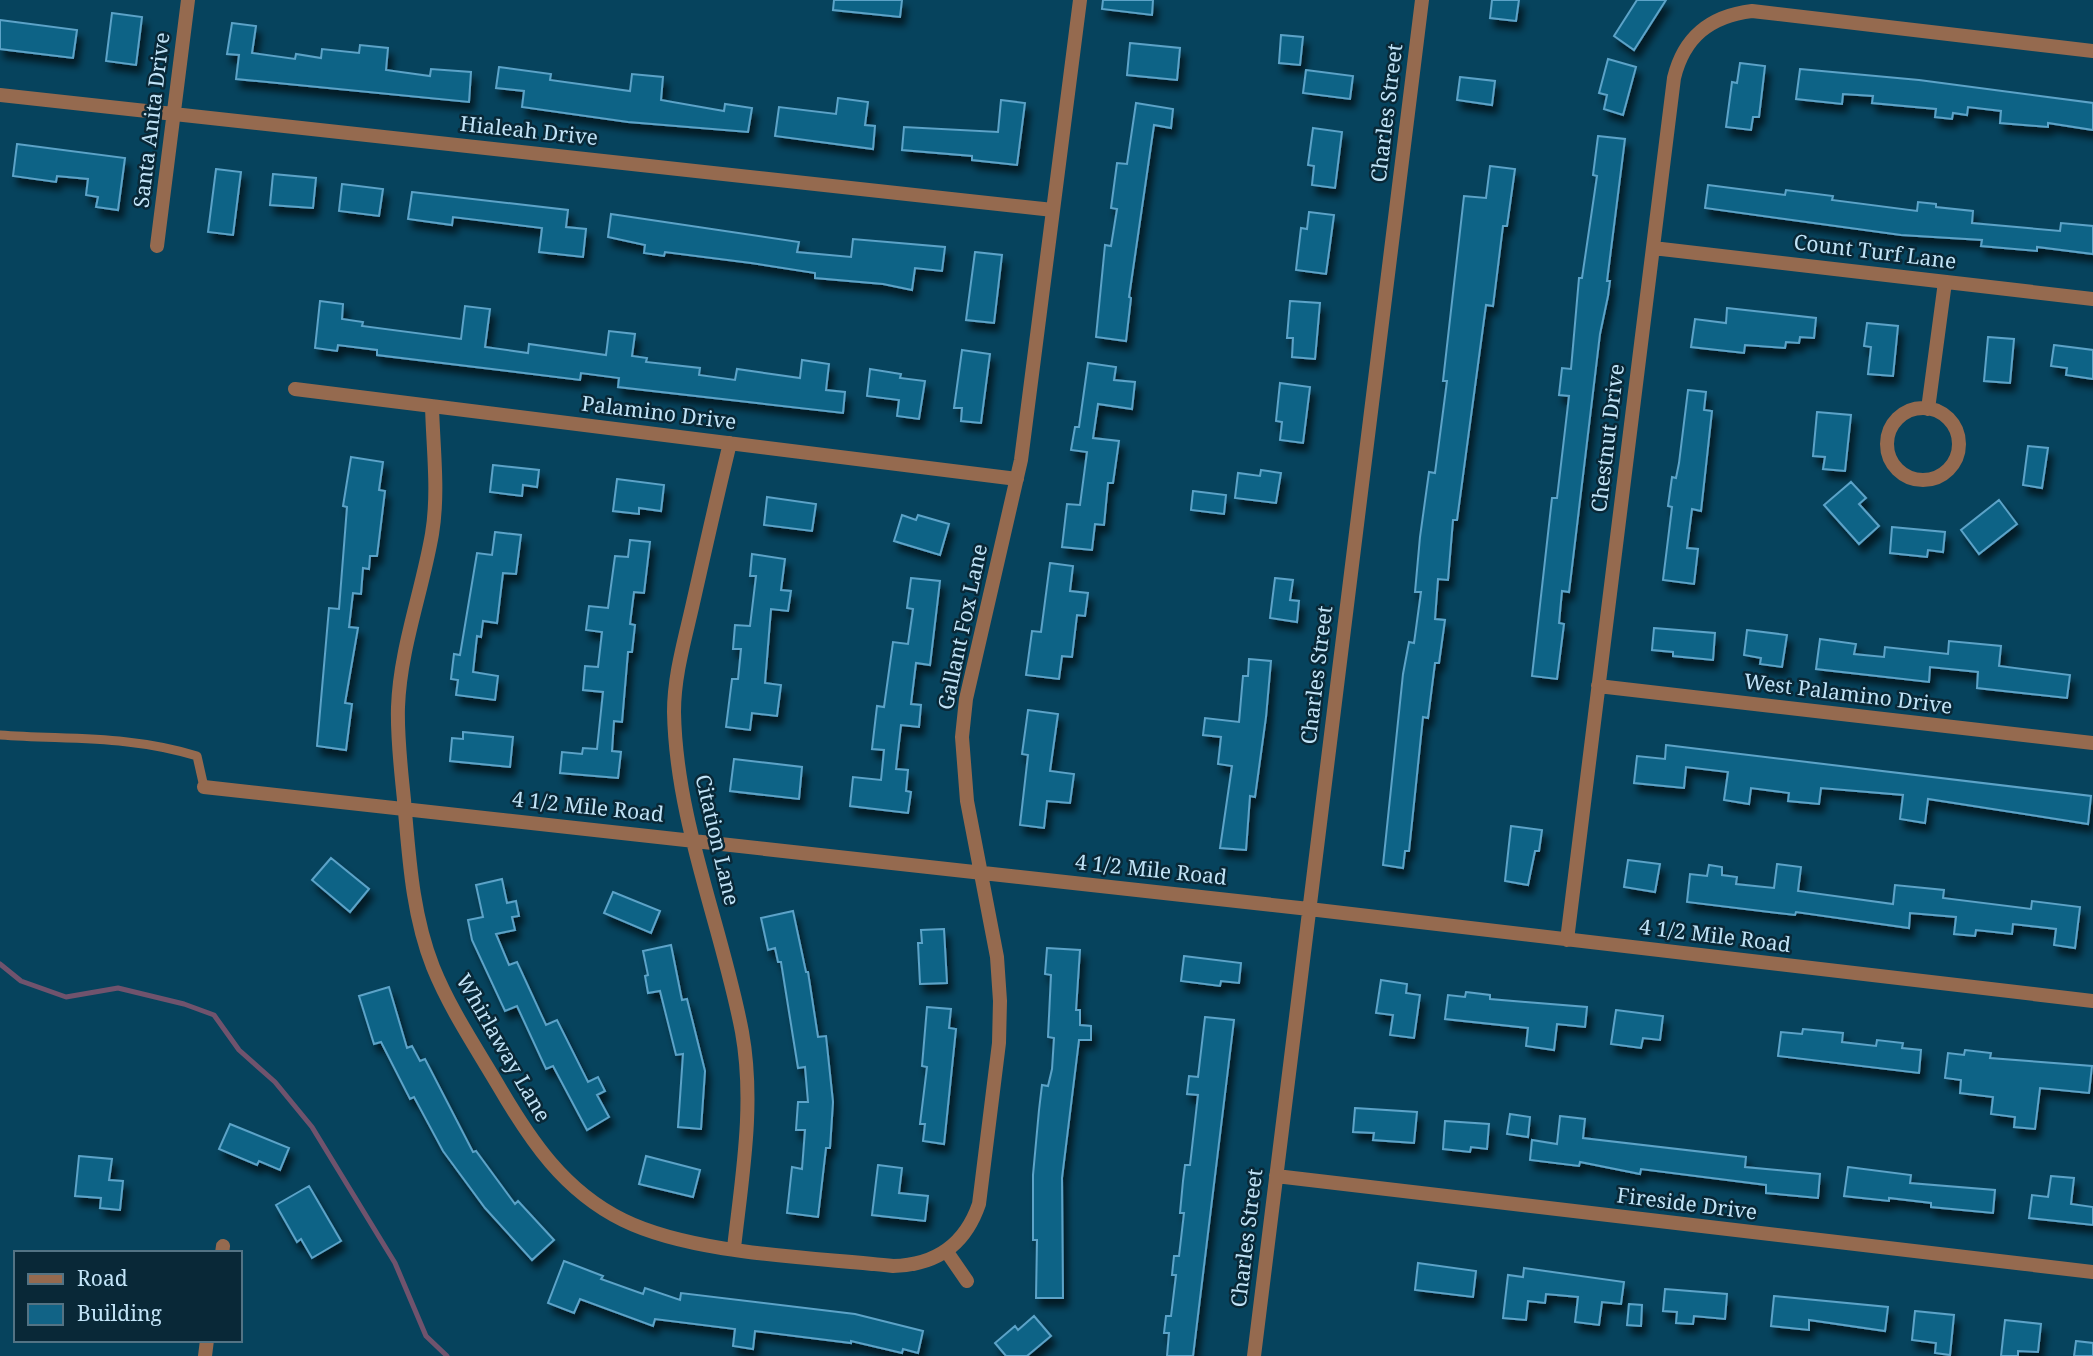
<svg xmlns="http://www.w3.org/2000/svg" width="2093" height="1356" font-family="'Noto Serif',serif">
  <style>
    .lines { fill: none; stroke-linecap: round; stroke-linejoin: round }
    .stream { stroke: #70536d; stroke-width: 5 }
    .building { fill: #116386; stroke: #5ca3c8; stroke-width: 2; filter: url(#shadow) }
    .service { stroke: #956a4f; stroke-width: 9 }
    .minor { stroke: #956a4f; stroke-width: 14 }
    .labels { text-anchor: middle; stroke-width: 5; stroke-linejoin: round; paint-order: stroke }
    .street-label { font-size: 21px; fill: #c1e3f7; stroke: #092837 }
  </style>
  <defs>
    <filter id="shadow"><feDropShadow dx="4.5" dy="8" stdDeviation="3.5" flood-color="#0009"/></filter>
  </defs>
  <rect width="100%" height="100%" fill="#06435d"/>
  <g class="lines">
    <!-- stream -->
    <path class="stream" d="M0,964L21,981L66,997L118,988L184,1004L214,1015L239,1050L275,1082L312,1127L395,1263L426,1336L447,1356"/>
  </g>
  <!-- building -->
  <path class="building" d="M834,0H902L900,17L833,10Z
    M1103,0H1153L1152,15L1102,9Z
    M1492,0H1519L1516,21L1490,18Z
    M1637,0H1666L1634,50L1614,36Z
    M112,13L142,17L136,65L106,61Z
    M0,20L77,30L73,58L0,49Z
    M232,23L256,26L252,53L295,59L296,54L321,58L322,49L359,53L360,45L388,48L386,70L430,76L431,69L471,72L469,102L236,79L239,55L227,54Z
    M1281,35L1303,37L1300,65L1279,63Z
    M1130,43L1180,48L1177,80L1127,75Z
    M1608,59L1636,67L1623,115L1604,109L1607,95L1599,93Z
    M1740,63L1765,66L1759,117H1753L1751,130L1726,127L1732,82L1737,83Z
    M499,67L551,74L550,80L630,91L632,74L663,77L661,100L724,111L725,104L752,108L748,132L628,122L522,107L524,91L496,88Z
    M1800,69L1919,80L2093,103V130L2048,123V127L2000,123L2001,111L1968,107L1967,115L1953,113L1952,119L1935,117L1936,109L1872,103L1873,96L1843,94L1842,104L1796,99Z
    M1306,70L1353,76L1350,99L1303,93Z
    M1460,77L1495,81L1492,105L1457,100Z
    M838,98L868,102L865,125L875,126L873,149L775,136L779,107L836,114Z
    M1001,100L1025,103L1017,165L972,160V156L902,150L904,127L998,132Z
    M1136,103L1173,109L1171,128L1154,125L1129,297L1131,298L1126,341L1096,337L1105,245L1111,246L1117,209L1111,208L1117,163L1127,164Z
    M1313,128L1342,132L1335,188L1312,185L1314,166L1308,165Z
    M1598,136L1625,139L1607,281H1610L1608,296L1600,334L1569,592L1562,591L1559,623L1564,624L1557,679L1532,676L1552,498H1557L1569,396L1559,395L1562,368L1571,369L1579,278H1582L1597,176L1593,175Z
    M17,144L125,158L118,210L96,207L98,197L86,195L88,179L57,176L56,182L13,176Z
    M1490,166L1515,169L1507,226H1503L1493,306L1486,305L1457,520H1453L1448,580L1438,579L1435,619L1445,620L1439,663H1435L1428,718L1423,717L1409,851H1405L1403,868L1383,865L1403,674L1409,642L1414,643L1421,592H1415L1420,537L1429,472L1435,473L1447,381H1443L1464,196L1486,198Z
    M216,169L241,172L233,235L208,232Z
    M273,174L316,178L313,208L270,205Z
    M342,184L383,189L379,216L339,211Z
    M1708,185L1785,195L1786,190L1833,196L1832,200L1917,211L1918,202L1936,204V207L1973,211L1972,223L2060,231L2061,223L2093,226V254L2037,247V251L1981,246L1982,240L1901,235L1705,208Z
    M412,192L568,210L566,227L586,229L583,257L539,252L542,228L453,217L452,225L408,219Z
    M1309,212L1334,215L1326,274L1296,270L1301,228L1307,229Z
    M611,214L799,242L797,252L851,257L853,239L945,247L942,271L915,268L912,290L883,284L815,278V273L751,263L665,252L664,256L644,253L645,245L608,237Z
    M975,252L1002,255L994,323L966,320Z
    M320,301L343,304L342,319L363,322L362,326L461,339L465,306L490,309L485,347L528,353L529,344L606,355L609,331L635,334L632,356L647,358L646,362L700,368L699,375L735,380L737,369L800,378L802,360L829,364L826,390L845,392L843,413L618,387L619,378L581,373L580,380L508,371L377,355V350L338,345L337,351L315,348Z
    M1290,301L1320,303L1315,359L1292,357L1293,338H1287Z
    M1727,308L1816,318L1814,338L1800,337L1799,343L1786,342L1785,348L1745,345L1744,353L1691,347L1695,319L1726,323Z
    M1867,323L1898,326L1893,376L1868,374L1871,347L1864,346Z
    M1988,337L2014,339L2010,383L1984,381Z
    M2054,345L2093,350V379L2066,375L2067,368L2051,366Z
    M962,350L990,354L981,423L961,421L962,408H954Z
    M1088,363L1116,367L1114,380L1135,382L1132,409L1098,404L1093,438L1119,441L1113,483H1108L1104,525L1095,524L1092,550L1062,547L1067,504L1080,505L1087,452L1071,450L1075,427H1079Z
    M870,369L901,374L900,378L925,381L919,419L897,416L899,400L867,396Z
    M1280,383L1310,387L1303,443L1280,440L1282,422L1276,421Z
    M1688,390L1706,392L1704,410L1712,411L1701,511L1692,509L1687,548L1698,549L1694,584L1663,580L1672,507L1668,506L1672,477L1676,478L1679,463Z
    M1817,412L1851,415L1845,471L1823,469L1825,457L1813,456Z
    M2028,446L2048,448L2042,488L2023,485Z
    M351,457L383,462L379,490L385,491L377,556H370L369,569L363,568L361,594L353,593L349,627L358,628L345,703L352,704L346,750L317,746L329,608L339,609L347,507L343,506Z
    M493,465L539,470L537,487L523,485L522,496L490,492Z
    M1261,470L1281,473L1276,503L1235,498L1238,473L1260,476Z
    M617,479L664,485L661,511L639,508V514L613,511Z
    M1851,482L1866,498L1859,504L1879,526L1859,544L1824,505Z
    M1193,491L1226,495L1224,514L1191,510Z
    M767,497L816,504L812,531L764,525Z
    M1999,500L2017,524L1979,554L1961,530Z
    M902,515L916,520L918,515L949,524L940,555L894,541Z
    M1892,527L1945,532L1943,552L1928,550L1927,557L1890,553Z
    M495,532L521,535L516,574L503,573L497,623L483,621L481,637L477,636L473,672L498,676L495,700L456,695L458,680L451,679L454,654L460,655L477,553L492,555Z
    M630,540L650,542L644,593L634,592L630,624L635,625L632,652H628L622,722L614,721L612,751L621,752L618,778L560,773L562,752L582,754L583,748L597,749L603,692L583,690L585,666L598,667L602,632L586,630L589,606L608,608L615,556L628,557Z
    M752,554L785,559L781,590L791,591L788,611L771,609L765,683L781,685L777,716L752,713L750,730L726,727L732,679H738L741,649H733L735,625L750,626L756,576H750Z
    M1050,563L1073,566L1070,591L1088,593L1085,616L1077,615L1072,657L1062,656L1059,679L1026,675L1032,631L1041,632Z
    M911,578L940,581L930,665L916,663L911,704L921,705L919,727L901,725L896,769L908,770L906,791L911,792L908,813L850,806L853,777L881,780L884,750L872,749L877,706L884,707L893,642L908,644L913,609L907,608Z
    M1275,578L1293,580L1290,600L1299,601L1297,622L1270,618Z
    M1654,628L1715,633L1713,660L1673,656V652L1652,650Z
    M1747,630L1787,635L1782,667L1760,664L1761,658L1744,655Z
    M1820,639L1856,644L1854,654L1884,657L1885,647L1948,654L1949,641L2001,646L1999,666L2070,675L2067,698L1977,688L1978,672L1930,667L1929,682L1816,669Z
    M1249,659L1271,661L1266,717L1255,797L1250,796L1246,850L1220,848L1232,766L1218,764L1221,737L1203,735L1205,718L1239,722L1243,676H1248Z
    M1028,710L1058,714L1050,771L1074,774L1070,803L1047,801L1044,828L1020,825L1028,755L1022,754Z
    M463,732L513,737L510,767L450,761L452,738L463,739Z
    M1666,745L2091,796L2088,824L1928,799L1925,823L1900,819L1903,795L1821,788L1819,804L1788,801L1789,793L1751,788L1749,804L1724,800L1728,772L1686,767L1684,788L1634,783L1637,756L1665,759Z
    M734,759L802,767L799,799L730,791Z
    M1511,826L1542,830L1539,851H1535L1528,885L1505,881Z
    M331,858L369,889L350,912L312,880Z
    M1628,860L1660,864L1655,892L1624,887Z
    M1777,864L1801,867L1798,891L1893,904L1895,885L1944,890L1943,898L2031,909L2032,901L2080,907L2075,948L2054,945L2056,929L2013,924L2012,934L1976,930L1975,936L1954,934L1956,917L1910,913L1909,928L1796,912L1795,915L1687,902L1690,874L1707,876L1709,865L1722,867V875L1737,877L1736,884L1774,888Z
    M502,879L507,903L516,901L519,916L512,917L515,930L496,934L509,965L517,962L546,1025L557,1020L588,1082L598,1077L605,1091L597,1095L609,1117L587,1130L553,1066L546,1069L517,1006L505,1011L472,940L468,920L483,917L476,885Z
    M613,892L660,911L651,933L604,913Z
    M793,911L806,972H808L818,1037L826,1036L833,1102L830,1148H826L818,1217L787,1213L792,1167L802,1169L805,1130H796L798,1102H808L805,1067L798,1068L781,962H778L775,948L768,950L761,918Z
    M944,929L947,983L920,984L918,943H922L921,930Z
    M671,945L682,1000L687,999L705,1071L701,1129L678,1127L683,1054L676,1055L660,991L648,993L645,976L648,975L643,951Z
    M1047,948L1080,950L1076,1010H1080V1025L1091,1026V1040H1079L1062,1178L1063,1298H1036L1037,1240H1033V1175L1039,1110L1042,1085L1048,1086L1052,1069L1054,1038L1048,1037L1051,975L1045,974Z
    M1184,956L1241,963L1239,983L1221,981L1220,986L1181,981Z
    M1381,980L1407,984L1406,993L1420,995L1414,1038L1390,1035L1393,1015L1376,1013Z
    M389,987L407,1048L412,1046L420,1061L425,1059L473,1152L476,1151L515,1204L518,1201L554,1240L532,1260L485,1208L443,1151L414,1097L410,1099L381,1042L374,1044L359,996Z
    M1466,992L1490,995V999L1587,1007L1585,1027L1557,1024L1554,1050L1526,1046L1528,1028L1445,1019L1448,995L1465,997Z
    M927,1007L951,1009L949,1028L956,1029L944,1144L923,1141L925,1124H920L927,1067L922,1066Z
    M1616,1010L1663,1016L1660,1040L1643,1038L1641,1048L1611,1044Z
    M1205,1017L1234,1020L1193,1356H1167L1169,1333H1164L1166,1316H1171L1176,1275H1172L1174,1256H1179L1184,1213H1180L1183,1181L1185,1165H1190L1198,1095L1187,1094L1189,1076L1198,1077Z
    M1803,1029L1843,1033L1842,1042L1876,1046L1877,1040L1903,1043L1902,1048L1921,1050L1919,1073L1778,1056L1781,1032L1802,1034Z
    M1965,1050L1991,1053L1990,1058L2092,1066L2089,1093L2040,1088L2035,1129L2014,1127L2015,1117L1991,1114L1993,1097L1960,1093L1961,1080L1945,1078L1948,1053L1964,1055Z
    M1355,1108L1417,1112L1414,1143L1373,1140L1374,1133L1353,1132Z
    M1510,1114L1530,1117L1528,1137L1507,1134Z
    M1560,1116L1585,1119L1583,1138L1746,1157L1745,1167L1820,1174L1818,1198L1766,1193V1185L1641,1169L1640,1174L1580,1162L1579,1166L1530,1160L1532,1140L1557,1144Z
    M1445,1121L1489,1124L1487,1149L1471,1147L1470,1152L1443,1149Z
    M230,1124L289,1148L280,1170L259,1161L257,1165L219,1149Z
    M79,1156L112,1159L109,1180L123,1181L120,1210L100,1208L101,1198L75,1196Z
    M646,1156L700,1170L693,1197L639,1184Z
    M878,1165L902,1168L899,1193L928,1196L925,1221L872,1215Z
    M1848,1167L1911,1175L1910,1183L1995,1190L1993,1213L1931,1207V1203L1889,1198V1201L1844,1196Z
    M2051,1176L2074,1178L2071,1204L2093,1207V1225L2029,1218L2032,1195L2048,1197Z
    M309,1186L341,1241L312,1258L301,1239L297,1242L276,1205Z
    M564,1261L603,1276L601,1279L643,1294L645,1288L680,1300L681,1293L855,1314L923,1331L918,1353L903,1349L902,1353L851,1341V1343L755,1331L753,1349L733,1346L735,1329L655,1319L653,1326L580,1299L574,1313L548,1303Z
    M1418,1263L1476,1271L1473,1297L1415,1290Z
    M1524,1268L1624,1282L1621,1304L1602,1302L1599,1325L1575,1322L1578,1297L1546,1294L1545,1303L1528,1301L1526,1320L1503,1318L1508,1275L1523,1277Z
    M1665,1289L1727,1294L1725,1319L1694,1316L1693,1324L1676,1323L1677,1312L1663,1311Z
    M1774,1296L1888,1307L1885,1331L1809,1320V1330L1771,1326Z
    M1629,1304L1642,1305L1641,1326L1627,1325Z
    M1915,1311L1954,1315L1950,1355L1935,1353L1936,1343L1912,1340Z
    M1034,1316L1051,1336L1027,1356H1006L995,1343L1015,1326L1018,1330Z
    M2005,1320L2041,1324L2038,1352L2018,1351V1356H2001Z
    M2076,1341L2093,1343V1356H2074Z"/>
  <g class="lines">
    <!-- service -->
    <path class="service" d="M0,735C69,740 129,735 197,756L204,787"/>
    <!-- minor -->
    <path class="minor" d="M0,95L1053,210
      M157,246L188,0
      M1653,248L2093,299
      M295,389L1017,479
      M432,406C433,448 439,492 432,534C422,592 400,649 398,707C397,738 401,769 404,800C409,856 412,914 433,967C450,1009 475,1046 498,1085C530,1140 564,1191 623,1220C694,1255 813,1257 893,1266C936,1265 965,1245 979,1204L999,1043L1000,1001L997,957L967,801L962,737L966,699L1021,460L1080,0
      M1887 444a36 36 0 1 1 72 0a36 36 0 1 1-72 0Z
      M1928,409L1945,282
      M730,443C717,496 705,550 693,603C685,639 674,675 674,712C676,822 722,926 742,1032C755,1104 742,1176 734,1248
      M1598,686L2093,743
      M204,787L1309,909L2093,1001
      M1567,940L1674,78C1684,37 1710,16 1752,11L2093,51
      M1276,1176L2093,1272
      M947,1252L967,1281
      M222,1253L223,1246
      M205,1356L207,1340
      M1254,1356L1422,0"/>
  </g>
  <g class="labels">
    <!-- street labels -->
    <g class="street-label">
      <text transform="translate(1387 113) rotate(-83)" y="7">Charles Street</text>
      <text transform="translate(152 120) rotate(-83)" y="7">Santa Anita Drive</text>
      <text transform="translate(529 131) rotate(6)" y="7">Hialeah Drive</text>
      <text transform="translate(1875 252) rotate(7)" y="7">Count Turf Lane</text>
      <text transform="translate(659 413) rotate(7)" y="7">Palamino Drive</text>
      <text transform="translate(1608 438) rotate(-83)" y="7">Chestnut Drive</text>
      <text transform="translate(963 627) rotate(-78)" y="7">Gallant Fox Lane</text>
      <text transform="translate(1317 675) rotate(-83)" y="7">Charles Street</text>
      <text transform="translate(1848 694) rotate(7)" y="7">West Palamino Drive</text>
      <text transform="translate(588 807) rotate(6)" y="7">4 1/2 Mile Road</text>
      <text transform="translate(717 840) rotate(77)" y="7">Citation Lane</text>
      <text transform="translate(1151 870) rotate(6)" y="7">4 1/2 Mile Road</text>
      <text transform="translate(1715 936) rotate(7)" y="7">4 1/2 Mile Road</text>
      <text transform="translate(503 1048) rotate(60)" y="7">Whirlaway Lane</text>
      <text transform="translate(1687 1204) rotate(7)" y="7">Fireside Drive</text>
      <text transform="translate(1247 1238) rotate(-83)" y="7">Charles Street</text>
    </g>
  </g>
  <!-- legend -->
  <rect x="14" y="1251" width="228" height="91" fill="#092837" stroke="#537384" stroke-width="2"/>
  <rect x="28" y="1274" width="35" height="10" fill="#956a4f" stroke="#537384" stroke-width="2"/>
  <text x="77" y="1286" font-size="21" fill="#c1e3f7">Road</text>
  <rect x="28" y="1304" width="35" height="21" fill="#116386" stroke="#537384" stroke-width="2"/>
  <text x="77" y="1321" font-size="21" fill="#c1e3f7">Building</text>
</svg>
